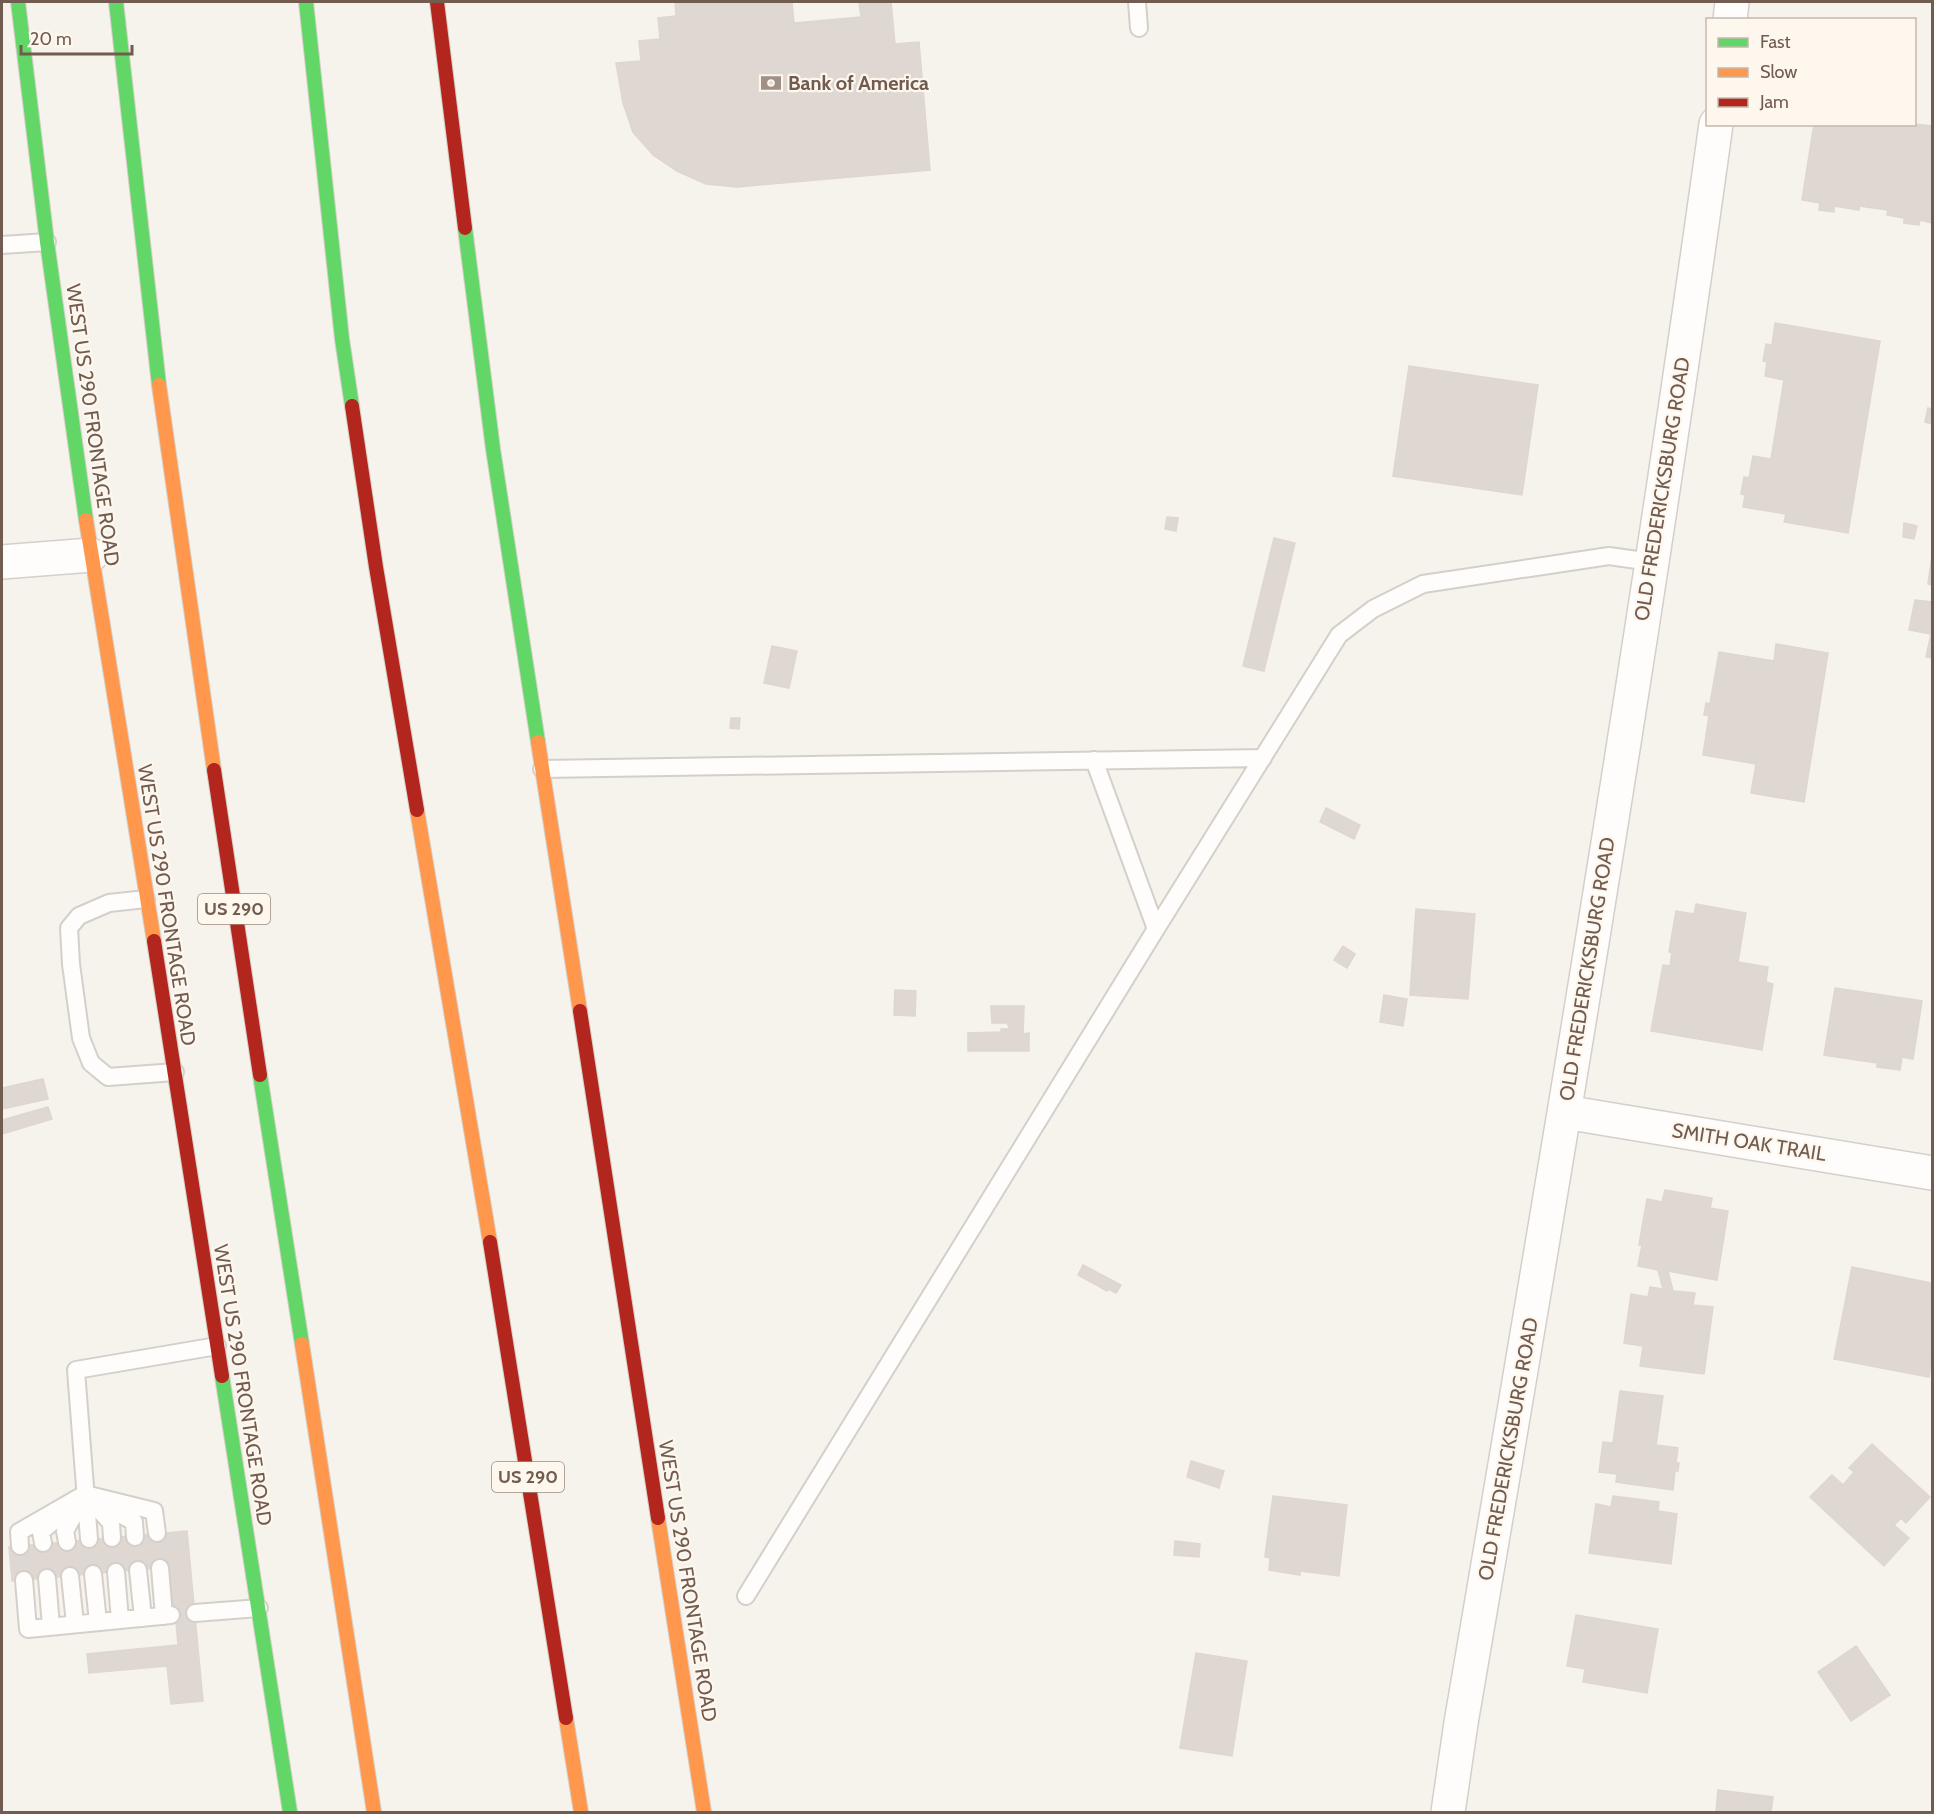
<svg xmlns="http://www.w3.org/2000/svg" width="1934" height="1814" font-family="Cabin,sans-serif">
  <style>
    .building { fill: #dfd8d2; stroke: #ded6cf; stroke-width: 1.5 }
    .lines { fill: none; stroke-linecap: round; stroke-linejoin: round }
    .lane-casing { stroke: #d5cfca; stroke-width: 20 }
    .street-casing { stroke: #d5cfca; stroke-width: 36 }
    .fast-casing { stroke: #d6cfc8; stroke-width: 16 }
    .slow-casing { stroke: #d6cfc8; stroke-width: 16 }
    .jam-casing { stroke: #d6cfc8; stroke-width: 16 }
    .lane { stroke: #fefdfc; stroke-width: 16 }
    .street { stroke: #fefdfc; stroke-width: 33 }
    .fast { stroke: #63d668; stroke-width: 14 }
    .slow { stroke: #ff974d; stroke-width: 14 }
    .jam { stroke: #b3261e; stroke-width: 14 }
    .labels { text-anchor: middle; stroke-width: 4.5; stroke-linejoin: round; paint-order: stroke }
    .shield { fill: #fdf7ee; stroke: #9c8a7f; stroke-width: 1.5 }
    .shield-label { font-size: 18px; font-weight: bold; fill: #725b4f }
    .poi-label { font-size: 20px; font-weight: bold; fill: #725b4f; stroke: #fdf7ee; text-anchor: start }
    .street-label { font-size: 20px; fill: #725b4f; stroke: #fdf7ee }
  </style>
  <rect width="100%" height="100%" fill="#f6f2ec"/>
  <!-- building -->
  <path class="building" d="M675,2H792L794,23L861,17L859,2H891L895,44L919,42L930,170L737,187L706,184L677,171L653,155L633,132L623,103L616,63L641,61L639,41L660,39L658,18L676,16Z
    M1814,124H1914L1932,126V223L1920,220L1919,225L1904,223V218L1887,215L1888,210L1859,206V210L1834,206V212L1819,210L1820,203L1802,200Z
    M1775,323L1880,341L1848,533L1784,522L1786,514L1743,507L1745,495L1741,494L1744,477L1749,478L1753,456L1771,459L1784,380L1765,376L1767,362L1763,361L1766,344L1772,345Z
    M1409,366L1538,385L1522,495L1393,476Z
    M1928,408L1932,409V424L1925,422Z
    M1167,517L1178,518L1176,531L1165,529Z
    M1904,523L1917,526L1914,539L1903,537Z
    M1274,538L1295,543L1264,671L1243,666Z
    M1932,555V585L1928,584Z
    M1915,600L1932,602V658L1926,657L1931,634L1909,630Z
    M1776,644L1828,653L1804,802L1751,793L1756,764L1703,755L1709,716L1704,715L1706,703L1710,704L1719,652L1774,661Z
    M772,646L797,651L789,688L764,683Z
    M731,718H740L739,729L730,728Z
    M1326,808L1360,825L1354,839L1320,822Z
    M1696,904L1746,913L1738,962L1768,967L1766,982L1773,984L1762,1050L1651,1031L1663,965L1670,966L1672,952H1669L1676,911L1694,914Z
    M1416,909L1475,914L1468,999L1410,995Z
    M1343,946L1355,954L1347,968L1334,960Z
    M1835,988L1922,1001L1913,1059L1902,1057L1900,1070L1877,1067V1063L1824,1055Z
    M895,990L916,991L915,1016L894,1015Z
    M1384,995L1407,999L1403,1026L1380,1022Z
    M991,1006H1024L1023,1034L1029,1033V1051H968V1033L1001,1032V1029H1010L1007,1023H992Z
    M43,1079L48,1099L2,1109V1088Z
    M48,1107L52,1119L2,1134V1120Z
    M1665,1190L1712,1198L1710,1208L1728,1211L1717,1280L1668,1271L1673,1291L1695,1293L1693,1305L1713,1307L1704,1374L1640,1366L1643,1346L1624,1343L1631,1294L1648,1297L1650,1287L1663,1289L1658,1270L1638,1266L1642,1245H1639L1647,1199L1662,1202Z
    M1083,1265L1121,1285L1116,1293L1108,1289L1107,1291L1078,1275Z
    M1852,1267L1932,1283V1356L1929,1377L1834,1359Z
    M1620,1391L1663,1396L1656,1445L1678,1448L1676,1463H1679L1678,1471H1675L1673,1490L1616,1482L1617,1474L1599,1472L1603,1442L1613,1443Z
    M1872,1444L1930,1497L1906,1523L1901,1518L1894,1525L1909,1538L1884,1566L1810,1497L1832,1475L1843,1485L1854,1472L1849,1468Z
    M1191,1461L1224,1471L1219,1488L1187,1477Z
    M1273,1496L1347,1505L1339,1576L1300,1571V1575L1269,1570L1270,1558L1265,1557V1556Z
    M1613,1496L1659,1502L1658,1511L1677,1514L1671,1564L1589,1553L1596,1504L1611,1507Z
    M187,1531L203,1701L171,1704L167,1666L89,1673L87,1654L178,1645L176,1622H171L167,1567L12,1581L9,1547Z
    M1175,1541L1200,1544L1199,1557L1174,1555Z
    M1576,1615L1658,1629L1647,1693L1583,1682L1585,1669L1567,1666Z
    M1856,1646L1890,1695L1851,1721L1818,1672Z
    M1196,1653L1247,1661L1232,1756L1180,1748Z
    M1718,1790L1773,1797L1771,1812H1716Z"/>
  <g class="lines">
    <defs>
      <path id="lane" d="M1137,2L1139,28
        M2,245L47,242
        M1094,760L1156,929
        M542,769L1263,758
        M146,899L109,903L79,916L69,928L71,964L81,1038L91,1063L108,1077L175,1072
        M94,1504L111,1523L112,1538
        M104,1505L134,1522L135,1537
        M89,1539L76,1370L217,1346
        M67,1542L65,1531L85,1495
        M43,1543L41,1532L57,1518
        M20,1546L19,1532L85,1494L154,1511L157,1533
        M160,1568L164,1616
        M138,1570L143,1618
        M116,1572L120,1620
        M93,1574L98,1622
        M70,1576L75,1624
        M47,1578L51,1626
        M24,1580L28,1629L171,1615
        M746,1596L1156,929L1339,635L1373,609L1423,584L1609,556L1651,562
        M195,1613L259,1608"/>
      <path id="street" d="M1730,20L1732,2
        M2,562L91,555
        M1565,1112L1932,1173
        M1448,1812L1461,1723C1552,1191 1642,659 1716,124"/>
      <path id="fast" d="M18,2L47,242L86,520
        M116,2L159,385
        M306,2L342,339L352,406
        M465,228L493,449L538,742
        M260,1075L302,1344
        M222,1376L290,1812"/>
      <path id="slow" d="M159,385L214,770
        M86,520L154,941
        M538,742L580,1011
        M417,810L490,1242
        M302,1344L374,1812
        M658,1518L704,1812
        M566,1718L581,1812"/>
      <path id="jam" d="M437,2L465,228
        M352,406L376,567L417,810
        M214,770L260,1075
        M154,941L222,1376
        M580,1011L658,1518
        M490,1242L566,1718"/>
    </defs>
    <!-- lane casing -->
    <use href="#lane" class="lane-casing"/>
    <!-- street casing -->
    <use href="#street" class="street-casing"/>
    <!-- fast casing -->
    <use href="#fast" class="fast-casing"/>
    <!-- slow casing -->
    <use href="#slow" class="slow-casing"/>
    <!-- jam casing -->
    <use href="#jam" class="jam-casing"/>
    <!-- lane -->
    <use href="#lane" class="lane"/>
    <!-- street -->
    <use href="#street" class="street"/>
    <!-- fast -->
    <use href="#fast" class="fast"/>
    <!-- slow -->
    <use href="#slow" class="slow"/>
    <!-- jam -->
    <use href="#jam" class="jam"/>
  </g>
  <!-- icons -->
  <defs>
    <symbol id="bank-bare" viewBox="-9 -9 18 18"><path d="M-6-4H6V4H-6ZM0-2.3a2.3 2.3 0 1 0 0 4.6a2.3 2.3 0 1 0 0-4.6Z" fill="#a09086" stroke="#fdf7ee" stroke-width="2.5" paint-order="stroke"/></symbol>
  </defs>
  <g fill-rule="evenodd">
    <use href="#bank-bare" x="756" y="68" width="30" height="30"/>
  </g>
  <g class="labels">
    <!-- shield labels -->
    <g class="shield">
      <rect x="198" y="894" width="72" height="30" rx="4.5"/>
      <rect x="492" y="1462" width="72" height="30" rx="4.5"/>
    </g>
    <g class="shield-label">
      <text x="234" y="915">US 290</text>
      <text x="528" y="1483">US 290</text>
    </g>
    <!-- poi labels -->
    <g class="poi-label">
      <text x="788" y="90">Bank of America</text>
    </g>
    <!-- street labels -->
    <g class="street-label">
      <text transform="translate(93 425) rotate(82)" y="7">WEST US 290 FRONTAGE ROAD</text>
      <text transform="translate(1662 489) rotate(-81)" y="7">OLD FREDERICKSBURG ROAD</text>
      <text transform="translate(167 905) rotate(81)" y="7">WEST US 290 FRONTAGE ROAD</text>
      <text transform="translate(1587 969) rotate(-81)" y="7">OLD FREDERICKSBURG ROAD</text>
      <text transform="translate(1749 1142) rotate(9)" y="7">SMITH OAK TRAIL</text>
      <text transform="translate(243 1385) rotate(81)" y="7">WEST US 290 FRONTAGE ROAD</text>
      <text transform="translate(1508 1449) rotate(-80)" y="7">OLD FREDERICKSBURG ROAD</text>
      <text transform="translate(688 1581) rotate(81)" y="7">WEST US 290 FRONTAGE ROAD</text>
    </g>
  </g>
  <!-- border -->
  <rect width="1934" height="1814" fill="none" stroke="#725b4f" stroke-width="6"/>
  <!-- legend -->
  <rect x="1706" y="18" width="210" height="108" fill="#fdf7ee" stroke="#c5b9ae" stroke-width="1.5"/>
  <rect x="1718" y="38" width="30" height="9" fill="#63d668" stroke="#c5b9ae" stroke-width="1.5"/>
  <text x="1760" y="48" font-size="18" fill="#725b4f">Fast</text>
  <rect x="1718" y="68" width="30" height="9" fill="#ff974d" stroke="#c5b9ae" stroke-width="1.5"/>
  <text x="1760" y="78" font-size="18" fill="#725b4f">Slow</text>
  <rect x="1718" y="98" width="30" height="9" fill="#b3261e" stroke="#c5b9ae" stroke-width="1.5"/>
  <text x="1760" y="108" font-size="18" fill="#725b4f">Jam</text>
  <!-- scale -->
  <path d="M21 45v9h111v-9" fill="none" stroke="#725b4f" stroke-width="3"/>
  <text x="30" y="45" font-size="18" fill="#725b4f" stroke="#fdf7ee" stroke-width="4.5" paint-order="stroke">20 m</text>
</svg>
